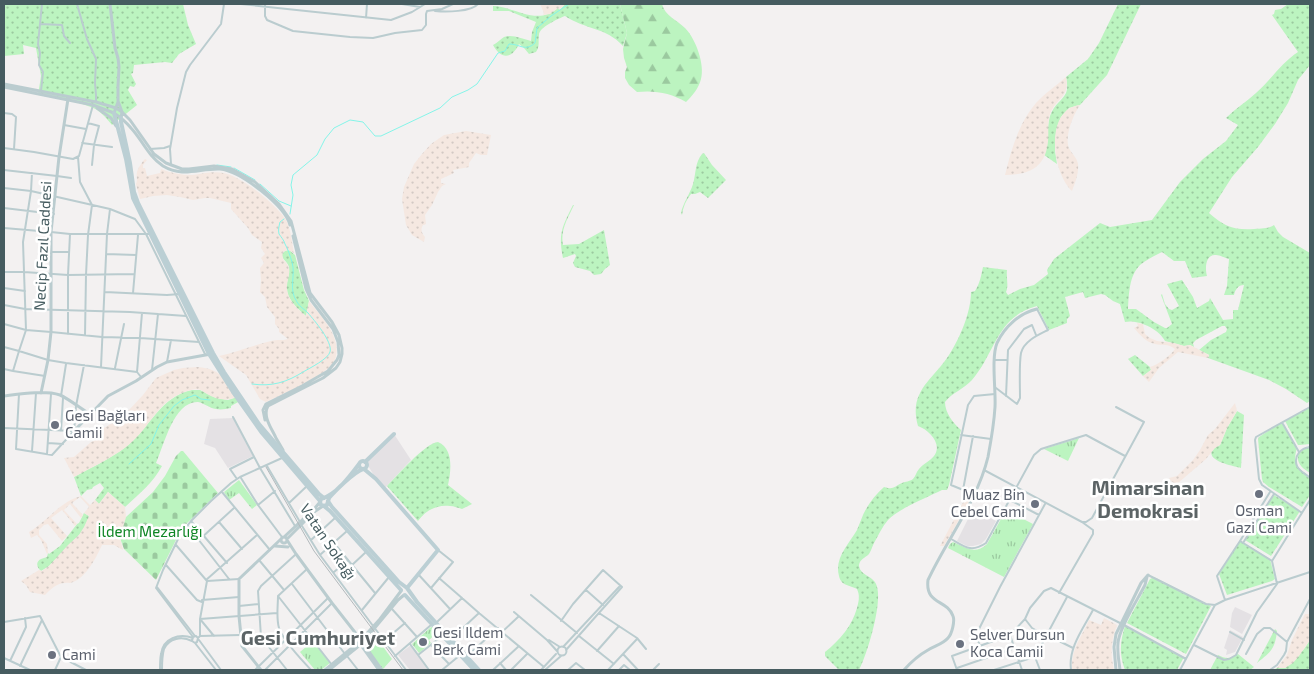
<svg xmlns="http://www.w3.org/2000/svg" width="1314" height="674" font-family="'Exo 2',sans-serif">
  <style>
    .education { fill: #e4e1e4 }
    .grass { fill: url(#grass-dots); fill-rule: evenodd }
    .forest { fill: url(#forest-firs) }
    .sand { fill: url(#sand-dots) }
    .cemetery { fill: url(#cemetery-stones) }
    .park { fill: url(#park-tufts) }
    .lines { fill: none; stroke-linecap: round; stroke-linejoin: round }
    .stream { stroke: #85f5e9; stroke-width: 1 }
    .minor { stroke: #bacccf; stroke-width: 2 }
    .tertiary { stroke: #bacccf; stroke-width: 3 }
    .secondary { stroke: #bbcfd4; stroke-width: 4 }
    .tram { stroke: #b2b9bc; stroke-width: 1 }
    .worship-dot { fill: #6b7280; stroke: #fff; stroke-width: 2 }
    .labels { text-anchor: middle; stroke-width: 5; stroke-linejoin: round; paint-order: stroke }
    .street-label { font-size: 15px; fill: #465c60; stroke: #fff }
    .worship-label { font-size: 15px; fill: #5b616d; stroke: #fff; text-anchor: start }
    .park-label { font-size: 15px; fill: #0e8524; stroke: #fff }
    .district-label { font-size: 20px; font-weight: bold; fill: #5c6466; stroke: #fff }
  </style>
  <defs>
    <pattern id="grass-dots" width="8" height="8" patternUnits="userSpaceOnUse" patternTransform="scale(1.25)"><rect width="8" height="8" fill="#bcf4c0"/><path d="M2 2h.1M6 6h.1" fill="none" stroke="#9bc99f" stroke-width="1.8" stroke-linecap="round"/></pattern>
    <pattern id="forest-firs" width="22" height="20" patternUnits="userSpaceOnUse" patternTransform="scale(1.25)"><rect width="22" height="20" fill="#bcf4c0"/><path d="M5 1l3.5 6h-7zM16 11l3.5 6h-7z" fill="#9bc99f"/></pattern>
    <pattern id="sand-dots" width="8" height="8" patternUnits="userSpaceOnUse" patternTransform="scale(1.25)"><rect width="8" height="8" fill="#f5e8e1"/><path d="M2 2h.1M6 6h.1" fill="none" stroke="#d3c9c4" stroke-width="1.8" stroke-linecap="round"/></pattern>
    <pattern id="cemetery-stones" width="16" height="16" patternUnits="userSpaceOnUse" patternTransform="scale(1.25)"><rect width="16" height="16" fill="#bcf4c0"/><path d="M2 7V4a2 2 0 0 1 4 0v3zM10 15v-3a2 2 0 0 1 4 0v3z" fill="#9bc99f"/></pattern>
    <pattern id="park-tufts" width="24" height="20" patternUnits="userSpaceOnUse" patternTransform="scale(1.25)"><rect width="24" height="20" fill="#bcf4c0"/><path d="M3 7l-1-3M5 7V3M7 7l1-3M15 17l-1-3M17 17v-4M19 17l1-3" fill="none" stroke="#9bc99f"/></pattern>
  </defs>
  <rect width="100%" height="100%" fill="#f3f1f1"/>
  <!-- education -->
  <path class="education" d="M233,418L253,456L228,468L215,448L204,444L210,419Z
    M394,434L411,460L384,489L376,479L366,462Z
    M973,509L996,521L986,539L981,544L973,546H967L957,541Z
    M1235,607L1252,615L1242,634L1230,627L1232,613Z
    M1230,630L1243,637L1235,652L1226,655L1227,650L1224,648Z
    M411,645L430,670H410L398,655Z"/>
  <!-- grass -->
  <path class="grass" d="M4,4H183L188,25L196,44L179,54L172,63L165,62L134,65L133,73L131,74L136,84L134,87L130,86L128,90L137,105L112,125C107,119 103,114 97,110C84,102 54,98 38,95L41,76L36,48L23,45L24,54L4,56Z
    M565,4H620L627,33L623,46C606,27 586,30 565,16C558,19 539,27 539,35C538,42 540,46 536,52L529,54L524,48L519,44C512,59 501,60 493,45C497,43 501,39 504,37C512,34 523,39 531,41L532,32L536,22L509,11H493V6C510,6 531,21 548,14C551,13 555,10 558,8L560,9Z
    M1118,4H1141L1107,75L1080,105L1069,108L1061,117L1057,127L1055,140V151L1057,164L1044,155C1050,142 1046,129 1050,116C1054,104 1062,101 1066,93C1068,88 1067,82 1066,77L1088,59L1099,43Z
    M1288,4H1310V65L1298,80L1288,103L1275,124L1258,147L1232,177L1209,213C1225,227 1233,230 1254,229C1262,228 1268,229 1274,225L1278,232L1283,237L1310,253V401L1307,403L1286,389L1269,380L1208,358L1209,355L1199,350L1211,340L1226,332L1227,329L1225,326H1222L1196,340L1193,343L1194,347L1190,345L1184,346L1165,341C1159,329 1138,319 1125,322L1120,304L1113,301L1105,295L1101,294L1085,298L1083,292L1065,297L1070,316L1067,319V323L1049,330L1037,306C996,317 996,352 972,380C964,389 953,392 945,402C945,413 953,423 961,430L949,485L947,490H942C928,497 898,509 888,520C882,527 878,536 874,543C872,547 871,551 869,554C865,558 860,559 859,565C859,575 873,576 876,584C884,600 867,655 859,670H839L825,656V652C840,640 852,626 857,608C859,600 860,596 857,589C850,585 841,586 839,576C834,558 849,544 857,530C859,525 861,520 863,515C868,504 875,495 884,487C894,490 893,487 902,483C906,481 909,482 913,479C916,476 916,472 919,469C923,464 930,461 934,456C943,444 929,430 918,426C908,391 933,380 949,355C960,338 971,312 971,292L975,291C980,283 981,276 983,267L1007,270C1006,278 1009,285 1006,292L1008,295L1020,289L1034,285L1048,274L1047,270L1054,259L1100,223L1110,227L1152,220L1180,182L1203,159L1226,141L1238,125L1226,118C1235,109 1246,102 1256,93C1271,80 1281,63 1298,52L1272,15L1274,14L1275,10L1281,9ZM1162,252L1174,261H1185L1192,278L1207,276C1205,269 1205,254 1216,255C1220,255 1225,258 1229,259L1227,286L1224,295H1234C1235,290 1238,285 1244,285L1238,310H1233V319L1223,320L1210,298L1209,301L1197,308L1193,297L1182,280L1167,284L1179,306L1172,310L1169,309L1165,304L1162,294L1161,295L1172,324L1167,328H1165L1154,322L1136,309H1128C1129,294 1129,276 1140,265C1146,260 1154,256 1162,252Z
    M704,153L712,165L726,180L708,198L700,192L695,194H691C686,200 683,207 682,215L681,213C683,203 690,194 693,184C696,174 695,162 702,154Z
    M573,205H574C568,218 560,230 563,245L579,244L604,230L610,265L605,269L601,274L594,275L590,271L575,267L573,263L576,256L575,254L563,258C558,234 562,227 573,205Z
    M289,250L295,255L304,290L309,301L306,316C296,307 285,298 287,283C288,278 290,273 289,267C287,261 282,260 282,254L285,251Z
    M1135,355L1150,367L1151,370L1143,376L1128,359Z
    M192,390H200L216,398L228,400L237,397L240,401L231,406V408C226,409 221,410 216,409C209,408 204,403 198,402C174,401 164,445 156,463L162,466C153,483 139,494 125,507L108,492L99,504L95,500L104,488L100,483L93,487L92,489L87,490L81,496L74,477C92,467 112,458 128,445C151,426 160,397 192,390Z
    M1310,407V444L1300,445H1298L1285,421Z
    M1237,411L1244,415L1241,468C1234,466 1204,461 1213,449C1215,447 1218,446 1220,445L1227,428Z
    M1282,422L1297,448C1292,464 1298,468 1310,477V495L1302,507L1269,487L1263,482L1262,479L1258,439L1259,437Z
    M438,442C454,449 451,471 448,485L472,504L462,509C458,508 454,506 450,506C437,504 425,511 418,521L387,486C397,476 425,443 438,442Z
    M1310,446V473C1302,468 1294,462 1300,451Z
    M1274,495L1300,511L1271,556L1245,540Z
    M84,513L89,516L86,525L81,533L49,566L41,571C37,568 35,562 41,559C43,558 45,558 47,557L48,553L49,554L60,546L77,524L79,523Z
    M1240,541L1270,559L1275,579L1272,581L1227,595L1219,574Z
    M1154,577L1211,606L1186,654L1127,623L1150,579Z
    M1125,626L1184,657L1177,670H1125C1119,654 1120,642 1125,626Z
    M1275,629L1277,631C1275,649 1271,652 1257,663Z
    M1310,640V670H1274L1277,668H1285L1304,649Z
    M1238,654L1254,667L1250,670H1210L1218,655C1226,659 1230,659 1238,654Z"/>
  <!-- forest -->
  <path class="forest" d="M620,4H662C665,16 677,20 685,28C696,39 705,65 701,79C699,88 692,96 686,102C671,93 655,90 637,92L629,85L625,78V72L627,67L624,58L623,49L627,33Z"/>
  <!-- sand -->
  <path class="sand" d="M540,4H565L560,10L558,8L550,14L543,15L544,13Z
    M1066,77C1070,98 1057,97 1050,114C1047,123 1049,132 1048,141C1046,168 1028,175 1005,175C1011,150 1019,123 1036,103C1045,93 1056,86 1066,77Z
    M1080,105C1073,115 1063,139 1070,150C1073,155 1077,158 1078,164C1079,173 1075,183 1072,191C1052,173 1044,109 1080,105Z
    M466,131L491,135L487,155H481L476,153L469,163V167L453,170L454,173L441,179V183L446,184L442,186L438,192L432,205L425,215L426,224L424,225H423C420,230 422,233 425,237L424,242L412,235L406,225L402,199L404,187L414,164L422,154L431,144L444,135Z
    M145,159L147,160L143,165V168H145L147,176L160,173L161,169C171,173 181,175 192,175C202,174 213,171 223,173C240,175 279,206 287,222C291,231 292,243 294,253C290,250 287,249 283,252C280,262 289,261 289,270C290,275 287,280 287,286C286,299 297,308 306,316L309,301C319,314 333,328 336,344C337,350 337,358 333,363C325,376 281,395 266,402L260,399L246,375L219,356C237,352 254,345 271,341C277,339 282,341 288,339L279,332V329L275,324V317L267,307L265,297L260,292L261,280L260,268L264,263L261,258L265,254L261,248L262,242L252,235L248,228L231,209V203L210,198H205L193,200L180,197L167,195L153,196L140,199L136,184C138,180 136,177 137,172C138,168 142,162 145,159Z
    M1137,323L1143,324L1145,334L1150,338L1157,341L1174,343L1184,346L1190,345L1209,355L1208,358L1178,352L1159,368L1149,382L1143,376L1151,370L1150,367C1159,364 1170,356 1175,349C1168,343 1162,346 1155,344C1146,342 1140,335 1134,328L1138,326Z
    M198,367C222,369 225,380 237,397C227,401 217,400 207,394C205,393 203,391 201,390C196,388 187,391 182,393C158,403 151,424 133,441C117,456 94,466 74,477L64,458L74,457L91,442L96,440L98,437L102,435L104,432V428L114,422L129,410L143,395L156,378L174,370L183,368Z
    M1235,403L1237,411L1227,428L1220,445L1215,448L1206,459L1177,484L1172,482L1169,478L1177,476L1193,460L1200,450L1208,435L1215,429Z
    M108,492L125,507L126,517L120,538L123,550L114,545H102C97,556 86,578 73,582C68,584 71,582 65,583C57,583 51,589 45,595L30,592L26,585L21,581L39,570L42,571L49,566L68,545L79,535L84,527L89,516L84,513L89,507L80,497L72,503L83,515L81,518L70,504L64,510L77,524L75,526L62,510L51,518L67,536L62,541L48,524L44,525L39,530V535L47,544L48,553L47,554C44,547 42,540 37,535L31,538L29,532C48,521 59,502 81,496L90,505L95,500L99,504Z
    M968,493L973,495L944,546H940Z
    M1305,614H1310V640L1299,656L1293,663L1285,668H1277L1287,655L1292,640Z
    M1104,618L1117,625C1111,641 1110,653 1114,670H1072C1071,649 1081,638 1089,620L1101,625Z"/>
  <!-- cemetery -->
  <path class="cemetery" d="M181,451H183L218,493L182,528L156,580L124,549L120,538L126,517L153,492L165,476L176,456Z"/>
  <!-- park -->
  <path class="park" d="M1079,438L1068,461L1044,449Z
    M239,480L257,505L252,509L239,493L229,500L224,492Z
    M1006,510L1033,524L1004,577L948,548L950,544L953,542C967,548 975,555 987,544Z
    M431,627H433L437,633L429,640L431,643L419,653L412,644Z
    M374,634L392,659L383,669C373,656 362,649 374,634Z
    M313,641L330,663L321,670H315L300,652Z"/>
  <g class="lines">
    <!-- stream -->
    <path class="stream" d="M217,165L231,167
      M234,168L255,180
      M260,184L279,201L291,206
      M290,214L293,195L291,185L293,175L317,155L325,139L334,128L350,120L363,122L375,136H381L440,108L452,97L468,90L477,84L498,53L505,51L509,44C520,44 525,52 535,43L537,28L551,16L569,4
      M252,384C272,387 287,382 303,372C310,368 328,359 330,352C333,342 314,320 308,313C304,309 300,307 297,302C288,289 296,276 292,262C290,256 288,249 285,244C284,240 281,237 279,234C278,230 279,226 280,222L284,219
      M129,464L151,444L159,425L174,406L182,400L195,395L201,399L210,400"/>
    <!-- minor -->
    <path class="minor" d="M77,4L87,39L96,59L95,83L96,95V102
      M241,4L391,20L412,12L425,4
      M402,4L420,7
      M265,6V16L267,20L293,31L350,37L373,38L395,33L422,30L426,25V14L427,11L442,9L453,4
      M435,11C446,12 471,12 478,4
      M366,18L367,4
      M40,24L62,25L64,36L70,43
      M41,91L43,72L39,65L40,53L38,44L42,4
      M4,113L12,114L16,117L14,149
      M88,123L99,126L94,145L92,165
      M64,125L86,129
      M82,143L112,147
      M4,148L34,152L73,159L79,156L93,105
      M150,149L164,148L170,146
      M78,157L80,182L92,205L88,235L86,275L85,335
      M171,164L170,149L177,108L186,72L190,65L221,24L224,4
      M4,170L57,176L71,178
      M4,188L31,191L110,209L135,219L146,234L205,354
      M4,208L54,214
      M4,228L51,232L70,234H150
      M107,234L110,209
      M51,252H69
      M106,254L136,255
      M4,272H24L68,275L134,274
      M4,288L25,291
      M105,292L167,295L180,294
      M133,293L138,235
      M4,305L25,309L130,312L186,316
      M4,324L26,330L51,332L102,337L140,338L199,342
      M68,334V275L70,234
      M4,347L19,351L26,330L23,242L31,191L32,173
      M995,360H1007
      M167,362L171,340
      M101,367L107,234
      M115,368L124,324
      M4,369L13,371
      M152,370L158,314
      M137,372L142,313
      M45,376L13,371L19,351L48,360L66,363L137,372L141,377
      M996,388L1017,404L1020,398C1020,386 1019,364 1021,353C1024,341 1038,335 1048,330L1037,309
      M19,394L16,449L52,455L74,431L76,406L84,365
      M61,396L66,364
      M1006,396L1008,350L1024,329L1032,325L1036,335
      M233,417L260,468L295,526
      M1283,424L1299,452
      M4,428L74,431
      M61,431L63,398
      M961,435L991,439
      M48,443L63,444
      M1310,447C1301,448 1293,456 1297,466C1299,471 1306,474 1310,478
      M32,451L36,393
      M47,454L51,394
      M267,466L300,522
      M984,470L1082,522H1086L1092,518L1144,422L1116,407
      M241,478L258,505L282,537
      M237,479L230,469L254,457
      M963,490L973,436
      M222,492L270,550
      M973,494L951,485L968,405L974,396L995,394
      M1010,500L1039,515
      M289,503L307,486
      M258,505L275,491
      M1302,513L1262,485L1259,479L1255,440L1256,437L1310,407
      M191,521L227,563
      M219,522L242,549
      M188,526L229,579
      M302,526L320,555L406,670
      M951,539C965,547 971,553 986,543L1034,455L1041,449L1086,435L1125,456
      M199,540L234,508
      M311,540L335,518
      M1240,541L1270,492
      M334,543L375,593
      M1243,543L1274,494
      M176,545L207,581L239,579
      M321,554L347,531
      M259,560L284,590
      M166,565L197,600L202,602
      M352,565L366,552
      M307,569L278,596C278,606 276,618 279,628C283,641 302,660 311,670
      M334,572L348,560
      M418,574L450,609
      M1148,575L1206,604L1215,605L1225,600L1310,572
      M439,578L462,598
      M206,580L257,535
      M207,581L200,619L214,636
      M292,584L345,654
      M157,587L195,636
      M431,588L453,562L438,550
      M586,590L603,605
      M1059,593L1093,534V530L1082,522
      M531,595L577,633
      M278,596L332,665
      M202,600L239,597
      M1225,600L1217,576L1240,541L1272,561
      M239,606L259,604
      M392,609L417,637
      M362,610L389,577
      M514,612L547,640L557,651
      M599,613L637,638L646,649
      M1025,619L1032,628L1046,636
      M561,621L573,604L603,570L622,587L566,650
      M4,622L40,616L61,657L86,670
      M437,622L462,598L479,613
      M1124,625L1186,659
      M502,632L518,617
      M1230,632L1244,640
      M1010,635L1022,670
      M1047,635L1073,648
      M200,636V619L277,613
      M579,636L614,664
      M193,637L156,588L163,570L180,535L191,521L211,501L231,483L240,477L282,458
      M198,638L196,636L193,637L192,641L195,643L197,642L198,638L200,636L240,635
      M451,639L479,613L544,667
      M199,640L221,670
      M549,640L560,647
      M384,641L405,623
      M195,643L216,670
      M410,644L429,670
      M431,645L449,664
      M1194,645L1224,660L1229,659L1236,655L1257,612L1277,584L1272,561L1310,500
      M980,646L976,635L1000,587L1045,504
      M557.5 651a4.5 4.5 0 1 1 9 0a4.5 4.5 0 1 1-9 0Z
      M563,647L619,587
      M597,651L619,626
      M623,654L638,670
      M1246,654L1257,634L1264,628H1270L1287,642
      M418,655L442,636
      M347,656L358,670
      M395,656L431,625
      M466,657L498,628
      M4,658L30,670
      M10,661L26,627L25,618
      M500,663L506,670
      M20,666L42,620
      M957,668L1015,648
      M55,670L61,657
      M160,670C160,665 160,659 161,654C163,638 179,633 193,638
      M162,670C162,664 162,656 164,649C169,638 182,636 192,641
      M255,670L328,598
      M265,670L332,603
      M287,670L261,637L258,591L261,586L295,555
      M442,670L459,656
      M493,670L519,646
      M511,670L527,654
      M541,670L556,654
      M545,670L561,656
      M568,670L576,663L585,670
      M608,670L637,639
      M619,670L624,665L630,670
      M653,670L659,664
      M957,670L952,656L1010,635L1025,619L1030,608L1044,591L1051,588L1120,623
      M994,670L1034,657
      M1040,670L1035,657L1067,597
      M1071,670C1068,648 1083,629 1093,610
      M1180,670L1215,605
      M1270,670L1277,665L1284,655L1286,651L1287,642L1310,599"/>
    <!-- tertiary -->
    <path class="tertiary" d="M110,4L115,48L118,58L119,67L118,86V101L122,112L130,120L154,154L166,163L182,169H189L214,166L232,169L255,182L279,204L291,221L310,293L332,322L339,335L342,348V354L340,362L336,368L323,378L268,406C262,416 272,429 276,438
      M4,84L96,102L116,108L122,112L121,118
      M4,87L93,105L114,113
      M118,102L114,113C120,117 126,122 131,128C143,141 148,156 163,166C183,178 200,168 220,169C241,171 285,206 290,225
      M97,108L111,118L116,126
      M41,393L48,360L51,332V232L59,157L68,99
      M4,396C20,394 44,390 60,395C67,398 82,409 90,414
      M265,420L263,410L266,404L302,386L328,371L337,360L339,355L338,342L333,329L311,300L306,289L293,236
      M74,431L108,396L136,381L157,367L167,362L211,354
      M276,438L283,450
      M281 540a3 3 0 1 1 6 0a3 3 0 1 1-6 0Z
      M284,537L315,508L320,502
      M287,539L314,512L323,506
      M287,540L296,554L332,603L361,640
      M275,546L288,547
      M361,640L380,619L401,591
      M363,642L398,600L404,595
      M363,643L382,670
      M361,645L379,670
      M261,670L242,646L239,616V579L281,539
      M325,670L358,643
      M329,670L360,645
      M904,670C911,662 919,655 928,650C934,646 943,644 948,638C952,634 955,621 953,616C947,599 925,605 928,580C947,539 977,502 988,457C991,441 994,424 995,407C996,390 991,358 997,343C1005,326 1020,313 1037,309
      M1116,670L1114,647L1116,634L1141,583L1148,575
      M1120,670C1119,661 1117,652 1118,643C1119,628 1138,599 1145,585L1147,577"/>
    <!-- secondary -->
    <path class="secondary" d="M114,113L126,159L133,198L209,354L233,392L262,433L320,501
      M121,118V122L130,163L134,192L138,203L213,353L224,372L259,424L319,494L324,498
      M359 465a4 4 0 1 1 8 0a4 4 0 1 1-8 0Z
      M365,462L394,434
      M359,464C350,476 336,495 321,499L320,502L321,505L324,506L327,505C327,504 329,499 329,498C335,491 354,472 363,469
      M364,469L376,479L438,550L407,588
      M328,501L332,507L399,582L407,588L417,602L479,670
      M324,506L330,511L401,590
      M405,595L474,670"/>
    <!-- tram -->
    <path class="tram" d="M266,467L314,551L403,670"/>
  </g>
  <!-- markers -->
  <g class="worship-dot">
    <circle cx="55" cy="425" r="5"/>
    <circle cx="1259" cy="494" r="5"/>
    <circle cx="1035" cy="504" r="5"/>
    <circle cx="423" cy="642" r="5"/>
    <circle cx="960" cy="644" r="5"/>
    <circle cx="52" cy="655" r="5"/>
  </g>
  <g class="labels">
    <!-- street labels -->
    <g class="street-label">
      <text transform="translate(43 246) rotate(-87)" y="5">Necip Fazıl Caddesi</text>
      <text transform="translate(328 542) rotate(56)" y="5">Vatan Sokağı</text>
    </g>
    <!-- worship labels -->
    <g class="worship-label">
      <text x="65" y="421">Gesi Bağları<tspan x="65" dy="17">Camii</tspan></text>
      <text x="1025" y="500" text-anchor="end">Muaz Bin<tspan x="1025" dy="17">Cebel Cami</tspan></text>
      <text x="1259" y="516" text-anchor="middle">Osman<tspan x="1259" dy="17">Gazi Cami</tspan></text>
      <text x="433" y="638">Gesi Ildem<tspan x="433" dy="17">Berk Cami</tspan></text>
      <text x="970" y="640">Selver Dursun<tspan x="970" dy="17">Koca Camii</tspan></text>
      <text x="62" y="660">Cami</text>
    </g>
    <!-- park labels -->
    <g class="park-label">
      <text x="150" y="537">İldem Mezarlığı</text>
    </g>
    <!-- district labels -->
    <g class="district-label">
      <text x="1148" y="495">Mimarsinan<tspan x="1148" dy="23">Demokrasi</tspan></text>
      <text x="318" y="645">Gesi Cumhuriyet</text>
    </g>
  </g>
  <!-- border -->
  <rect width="1314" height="674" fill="none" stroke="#465c60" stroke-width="10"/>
</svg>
